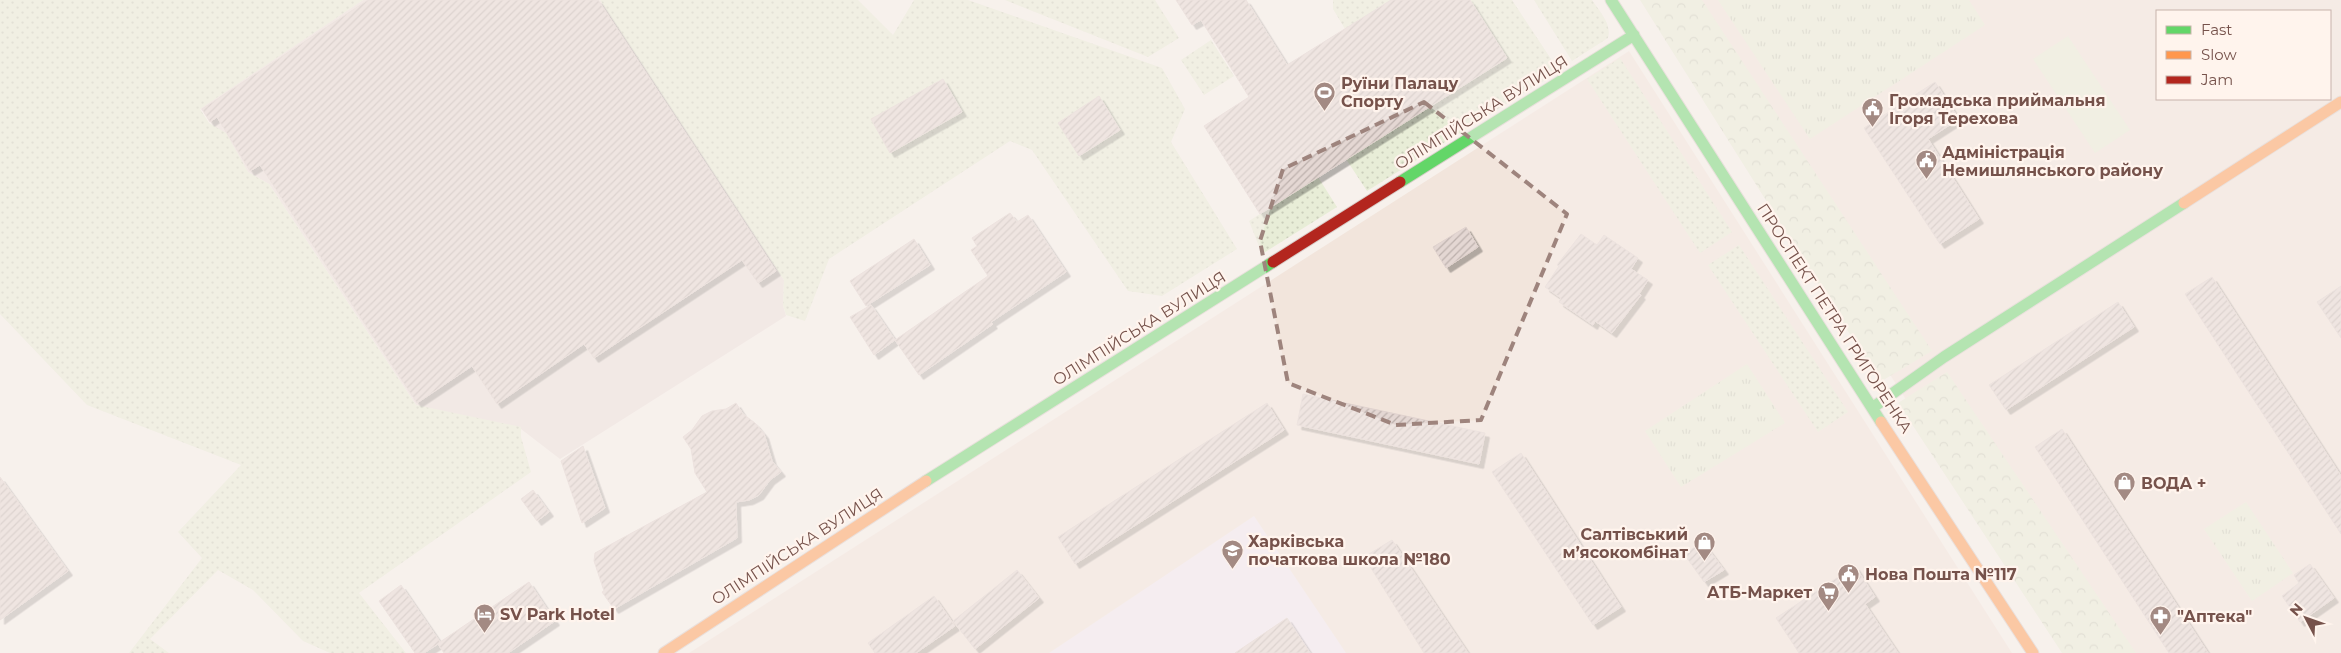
<svg xmlns="http://www.w3.org/2000/svg" width="2341" height="653" font-family="Montserrat,sans-serif">
  <style>
    .residential { fill: #f2e5dc; fill-rule: evenodd }
    .industrial { fill: #ebe1dc }
    .education { fill: #f2e9f3 }
    .grass { fill: url(#grass-dots) }
    .forest { fill: url(#forest-crowns) }
    .park { fill: url(#park-tufts) }
    .pitch { fill: #e8edd7 }
    .building { fill: url(#building-hatch); stroke: #e0d2ce; filter: url(#shadow) }
    .lines { fill: none; stroke-linecap: round; stroke-linejoin: round }
    .fast-casing { stroke: #d8ceca; stroke-width: 13 }
    .slow-casing { stroke: #d8ceca; stroke-width: 13 }
    .jam-casing { stroke: #d8ceca; stroke-width: 13 }
    .fast { stroke: #63d668; stroke-width: 11 }
    .slow { stroke: #ff974d; stroke-width: 11 }
    .jam { stroke: #b3261e; stroke-width: 11 }
    .marked { fill: none; stroke: #9e847d; stroke-width: 4; stroke-dasharray: 10 6; stroke-linejoin: round }
    .labels { text-anchor: middle; stroke-width: 4.5; stroke-linejoin: round; paint-order: stroke }
    .poi-label { font-size: 16px; font-weight: bold; fill: #76524b; stroke: #fff4ed; text-anchor: start }
    .street-label { font-size: 16px; fill: #76524b; stroke: #fff4ed }
  </style>
  <defs>
    <pattern id="grass-dots" width="8" height="8" patternUnits="userSpaceOnUse" patternTransform="scale(1.25)"><rect width="8" height="8" fill="#e8edd7"/><path d="M2 2h.1M6 6h.1" fill="none" stroke="#cacdba" stroke-width="1.8" stroke-linecap="round"/></pattern>
    <pattern id="forest-crowns" width="20" height="18" patternUnits="userSpaceOnUse" patternTransform="scale(1.25)"><rect width="20" height="18" fill="#e8edd7"/><path d="M2 6a3 3 0 1 1 6 0M12 15a3 3 0 1 1 6 0" fill="none" stroke="#cacdba"/></pattern>
    <pattern id="park-tufts" width="24" height="20" patternUnits="userSpaceOnUse" patternTransform="scale(1.25)"><rect width="24" height="20" fill="#e8edd7"/><path d="M3 7l-1-3M5 7V3M7 7l1-3M15 17l-1-3M17 17v-4M19 17l1-3" fill="none" stroke="#cacdba"/></pattern>
    <pattern id="building-hatch" width="6" height="6" patternUnits="userSpaceOnUse" patternTransform="scale(1.25)"><rect width="6" height="6" fill="#e4d7d3"/><path d="M-1 1l2-2M0 6l6-6M5 7l2-2" fill="none" stroke="#bdb1ad"/></pattern>
    <filter id="shadow"><feDropShadow dx="4.5" dy="4.5" stdDeviation="0" flood-color="#0004"/></filter>
  </defs>
  <rect width="100%" height="100%" fill="#f7f1ec"/>
  <!-- residential -->
  <path class="residential" d="M1649,0H2341V653H2069ZM2157,11H2330V99H2157Z
    M1629,51L2012,653H689Z"/>
  <!-- industrial -->
  <path class="industrial" d="M363,0H600L784,280L783,305L786,316L560,459L521,429L416,405L269,184L248,172L200,108Z"/>
  <!-- education -->
  <path class="education" d="M1254,516L1346,653H1049Z"/>
  <!-- grass -->
  <path class="grass" d="M0,0H363L200,109L209,123L226,133L248,172L269,184L416,405L521,427V437L531,472L359,593L406,653H330L303,641L253,590L218,570L150,639L169,653H129L202,558L178,532L241,465L87,405L0,314Z
    M600,0H858L893,35L914,0H968L1162,68L1185,109L1171,142L1237,249L1162,296L1128,291L1032,150L1010,141L829,259L805,321L786,315L783,305L784,280Z
    M1005,0H1155L1179,38L1148,57Z
    M1333,0H1391L1345,29L1333,9Z
    M1470,0H1512L1559,71L1367,191L1346,159L1506,59Z
    M1534,0H1592C1600,12 1612,24 1608,38L1572,61Z
    M1211,40L1234,76L1204,95L1181,60Z
    M1620,58L1732,232L1700,253L1587,79Z
    M1318,177L1337,207L1262,254L1249,221Z
    M1739,245L1848,412L1818,432L1708,265Z"/>
  <!-- forest -->
  <path class="forest" d="M1640,0H1702L1932,351L1880,382Z
    M1947,372L2136,653H2062L1898,403Z"/>
  <!-- park -->
  <path class="park" d="M1718,0H1969L1985,25L1810,139Z
    M1747,364L1785,423L1681,487L1645,431Z
    M2246,502L2293,573L2252,601L2204,529Z"/>
  <!-- pitch -->
  <path class="pitch" d="M2068,36L2130,130L2095,153L2033,59Z"/>
  <!-- building -->
  <path class="building" d="M368,0H598L776,271L758,283L742,260L594,358L584,344L497,404L472,366L417,403L260,165L250,171L217,117L210,122L202,109Z
    M1176,0H1246L1287,65L1391,0H1470L1507,58L1260,214L1204,126L1249,97L1201,20L1192,25Z
    M943,79L962,112L890,153L871,119Z
    M1935,82L1959,119L1928,139L1979,219L1940,244L1864,128Z
    M1099,96L1120,130L1079,156L1058,123Z
    M1010,213L1017,222L1028,215L1066,272L991,322L993,324L919,375L895,340L988,276L971,250L977,246L972,238Z
    M1466,227L1478,247L1446,268L1433,247Z
    M1581,234L1597,245L1604,235L1638,258L1631,269L1648,280L1639,294L1641,295L1612,333L1595,321L1593,325L1559,302L1561,298L1545,287L1559,266L1557,265Z
    M914,239L930,265L866,306L850,281Z
    M2212,277L2341,476V534L2185,294Z
    M2341,286V338L2317,302Z
    M2118,302L2134,327L2006,410L1989,385Z
    M871,305L895,340L874,355L850,317Z
    M1303,394L1485,433L1479,464L1297,425Z
    M736,403L743,414L755,423L764,434L772,461L781,472L770,480L759,495L749,500L736,502L737,538L614,609L602,592L604,591L594,561L595,553L707,492L695,473L691,449L683,437L692,430L702,416L712,411L726,409Z
    M1267,403L1284,430L1075,564L1058,537Z
    M2062,429L2208,653H2169L2035,447Z
    M583,446L605,508L582,523L561,461Z
    M1521,453L1621,607L1593,625L1492,472Z
    M0,477L68,571L0,620Z
    M533,490L549,512L537,521L521,499Z
    M1392,540L1468,653H1424L1364,557Z
    M1703,542L1724,570L1704,582L1684,554Z
    M2310,564L2334,598L2300,622L2282,596L2299,583L2294,575Z
    M1855,566L1875,597L1865,604L1898,653H1799L1776,618Z
    M1017,570L1039,598L975,649L953,621Z
    M529,582L555,621L508,653H444L438,644L424,653H415L379,601L401,585L440,642Z
    M934,596L955,626L916,653H875L868,643Z
    M1287,618L1310,653H1235Z"/>
  <g class="lines">
    <defs>
      <path id="fast" d="M1611,0L1881,422
        M1400,182L1634,35
        M1872,408L1944,357L2184,203
        M926,481L1273,262"/>
      <path id="slow" d="M2184,203L2341,102
        M1881,422L2033,653
        M664,653L926,481"/>
      <path id="jam" d="M1273,262L1400,182"/>
    </defs>
    <!-- fast casing -->
    <use href="#fast" class="fast-casing"/>
    <!-- slow casing -->
    <use href="#slow" class="slow-casing"/>
    <!-- jam casing -->
    <use href="#jam" class="jam-casing"/>
    <!-- fast -->
    <use href="#fast" class="fast"/>
    <!-- slow -->
    <use href="#slow" class="slow"/>
    <!-- jam -->
    <use href="#jam" class="jam"/>
  </g>
  <!-- marked area -->
  <path d="M0 0H2341V653H0ZM1424,102L1567,214L1481,420L1396,425L1288,383L1260,241L1283,169Z" fill="#f7f1ec" fill-opacity=".55" fill-rule="evenodd"/>
  <path class="marked" d="M1424,102L1567,214L1481,420L1396,425L1288,383L1260,241L1283,169Z"/>
  <!-- icons -->
  <defs>
    <symbol id="stadium-pin" viewBox="-11 -11 22 30"><path d="M0 17L-7.5 6A9.5 9.5 0 1 1 7.5 6Z" fill="#a38a83" stroke="#fff4ed"/><path d="M0-5a6.5 5 0 1 0 0 10a6.5 5 0 1 0 0-10ZM-3.5-1.8h7v3.6h-7Z" fill="#fff"/></symbol>
    <symbol id="civic-pin" viewBox="-11 -11 22 30"><path d="M0 17L-7.5 6A9.5 9.5 0 1 1 7.5 6Z" fill="#a38a83" stroke="#fff4ed"/><path d="M-.6-6.5H3V-4.5H.6V-3L4-1V1h2V6H-6V1h2V-1L-.6-3ZM-1.2 2.5V6h2.4V2.5Z" fill="#fff"/></symbol>
    <symbol id="shop-pin" viewBox="-11 -11 22 30"><path d="M0 17L-7.5 6A9.5 9.5 0 1 1 7.5 6Z" fill="#a38a83" stroke="#fff4ed"/><path d="M-5-2.5h2.3a2.7 3.5 0 0 1 5.4 0H5L5.5 6h-11ZM-1.5-2.5h3a1.5 2.3 0 0 0-3 0Z" fill="#fff"/></symbol>
    <symbol id="school-pin" viewBox="-11 -11 22 30"><path d="M0 17L-7.5 6A9.5 9.5 0 1 1 7.5 6Z" fill="#a38a83" stroke="#fff4ed"/><path d="M0-5L7-2L0 1L-7-2ZM-4 1L0 2.5L4 1V4Q0 6-4 4Z" fill="#fff"/></symbol>
    <symbol id="supermarket-pin" viewBox="-11 -11 22 30"><path d="M0 17L-7.5 6A9.5 9.5 0 1 1 7.5 6Z" fill="#a38a83" stroke="#fff4ed"/><path d="M-6-5.5h2.5l.6 2H6L4.5 2H-2.5L-4.4-4H-6ZM-1.5 3.2a1.3 1.3 0 1 0 .1 0ZM3 3.2a1.3 1.3 0 1 0 .1 0Z" fill="#fff"/></symbol>
    <symbol id="hotel-pin" viewBox="-11 -11 22 30"><path d="M0 17L-7.5 6A9.5 9.5 0 1 1 7.5 6Z" fill="#a38a83" stroke="#fff4ed"/><path d="M-6-4.5h1.5V1H6V5H4.5V3h-9V5H-6ZM-4 0a1.8 1.8 0 1 1 3.6 0ZM.5 0V-2.5h3Q6-2.5 6 0Z" fill="#fff"/></symbol>
    <symbol id="pharmacy-pin" viewBox="-11 -11 22 30"><path d="M0 17L-7.5 6A9.5 9.5 0 1 1 7.5 6Z" fill="#a38a83" stroke="#fff4ed"/><path d="M-2-6h4v4h4v4h-4v4h-4v-4h-4v-4h4Z" fill="#fff"/></symbol>
  </defs>
  <g fill-rule="evenodd">
    <use href="#stadium-pin" x="1312" y="80" width="25" height="34"/>
    <use href="#civic-pin" x="1860" y="96" width="25" height="34"/>
    <use href="#civic-pin" x="1914" y="148" width="25" height="34"/>
    <use href="#shop-pin" x="2112" y="470" width="25" height="34"/>
    <use href="#shop-pin" x="1692" y="530" width="25" height="34"/>
    <use href="#school-pin" x="1220" y="538" width="25" height="34"/>
    <use href="#civic-pin" x="1836" y="562" width="25" height="34"/>
    <use href="#supermarket-pin" x="1816" y="580" width="25" height="34"/>
    <use href="#hotel-pin" x="472" y="602" width="25" height="34"/>
    <use href="#pharmacy-pin" x="2148" y="604" width="25" height="34"/>
  </g>
  <g class="labels">
    <!-- poi labels -->
    <g class="poi-label">
      <text x="1341" y="89">Руїни Палацу<tspan x="1341" dy="18">Спорту</tspan></text>
      <text x="1889" y="106">Громадська приймальня<tspan x="1889" dy="18">Ігоря Терехова</tspan></text>
      <text x="1942" y="158">Адміністрація<tspan x="1942" dy="18">Немишлянського району</tspan></text>
      <text x="2141" y="489">ВОДА +</text>
      <text x="1688" y="540" text-anchor="end">Салтівський<tspan x="1688" dy="18">мʼясокомбінат</tspan></text>
      <text x="1248" y="547">Харківська<tspan x="1248" dy="18">початкова школа №180</tspan></text>
      <text x="1865" y="580">Нова Пошта №117</text>
      <text x="1812" y="598" text-anchor="end">АТБ-Маркет</text>
      <text x="500" y="620">SV Park Hotel</text>
      <text x="2177" y="622">"Аптека"</text>
    </g>
    <!-- street labels -->
    <g class="street-label">
      <text transform="translate(1481 112) rotate(-32)" y="6">ОЛІМПІЙСЬКА ВУЛИЦЯ</text>
      <text transform="translate(1835 318) rotate(57)" y="6">ПРОСПЕКТ ПЕТРА ГРИГОРЕНКА</text>
      <text transform="translate(1139 328) rotate(-32)" y="6">ОЛІМПІЙСЬКА ВУЛИЦЯ</text>
      <text transform="translate(797 546) rotate(-33)" y="6">ОЛІМПІЙСЬКА ВУЛИЦЯ</text>
    </g>
  </g>
  <!-- legend -->
  <rect x="2156" y="10" width="175" height="90" fill="#fff4ed" stroke="#c8b3ac"/>
  <rect x="2166" y="26" width="25" height="8" fill="#63d668" stroke="#c8b3ac"/>
  <text x="2201" y="35" font-size="15" fill="#76524b">Fast</text>
  <rect x="2166" y="51" width="25" height="8" fill="#ff974d" stroke="#c8b3ac"/>
  <text x="2201" y="60" font-size="15" fill="#76524b">Slow</text>
  <rect x="2166" y="76" width="25" height="8" fill="#b3261e" stroke="#c8b3ac"/>
  <text x="2201" y="85" font-size="15" fill="#76524b">Jam</text>
  <!-- north arrow -->
  <g transform="translate(2306 618) rotate(311)" stroke="#fff4ed" stroke-width="4" paint-order="stroke">
  <path d="M0-4L9 19L0 12L-9 19Z" fill="#76524b"/>
  <text y="-8" font-size="14" font-weight="bold" text-anchor="middle" fill="#76524b">N</text>
  </g>
</svg>
